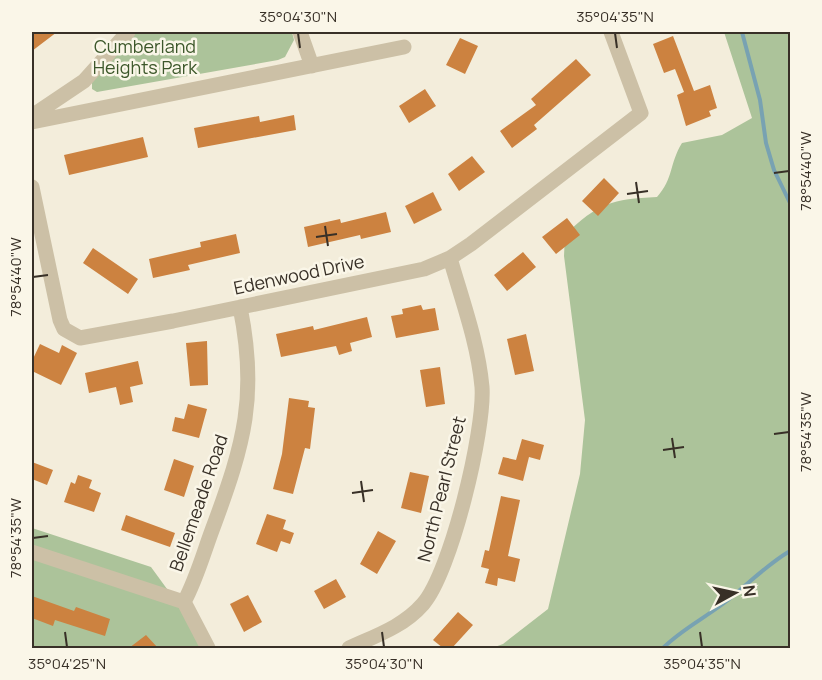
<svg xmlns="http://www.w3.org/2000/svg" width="822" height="680" font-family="Manrope,sans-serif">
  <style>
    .green { fill: #acc39a }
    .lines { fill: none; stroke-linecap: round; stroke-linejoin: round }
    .stream { stroke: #78a2b2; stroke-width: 4 }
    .building { fill: #cc8240 }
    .street { stroke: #ccc0a6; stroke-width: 15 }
    .ticks { fill: none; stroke: #383027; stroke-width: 2 }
    .labels { text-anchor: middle; stroke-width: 5; stroke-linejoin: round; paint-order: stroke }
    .park-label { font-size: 18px; fill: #3c572a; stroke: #faf6e8 }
    .street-label { font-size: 18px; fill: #383027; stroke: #faf6e8 }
    .neatline { fill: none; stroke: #383027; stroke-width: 2 }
    .ticks-label { font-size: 15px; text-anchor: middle; fill: #383027 }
  </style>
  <rect width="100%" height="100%" fill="#f3eddb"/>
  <!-- green -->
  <path class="green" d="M132,32H292L294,40L285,57L278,60L97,92L92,89V73Z
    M724,32H790V648H492L503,644L548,609L580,474L585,420L564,256L565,235C598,203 612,199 657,197C674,178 669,164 682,143L722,135L752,118Z
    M32,528L151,567L210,648H32Z"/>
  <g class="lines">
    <!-- stream -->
    <path class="stream" d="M742,32L760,100L766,143L774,170L790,203
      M663,648C681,630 703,619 724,603C746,586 766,565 790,551"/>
  </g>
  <!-- building -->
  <path class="building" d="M32,32H57L32,51Z
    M673,36L694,91L710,85L717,108L709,111L711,116L686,126L677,95L684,92L675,69L664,73L653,44Z
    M460,38L478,46L465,74L446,65Z
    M576,59L591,75L534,125L537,129L512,148L500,131L536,105L531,99Z
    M425,89L436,106L409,123L399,106Z
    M294,115L296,130L198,148L194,128L259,116L260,122Z
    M143,137L148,157L69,175L64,155Z
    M472,156L485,172L459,191L448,174Z
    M604,178L619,193L598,216L582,201Z
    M433,192L442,210L414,224L405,206Z
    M386,212L391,232L361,239L360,235L308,247L304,227L340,219L341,223Z
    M567,218L580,235L556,254L542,237Z
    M236,234L240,253L188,265L190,270L153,278L149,259L201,247L200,242Z
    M93,248L138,279L128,294L83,263Z
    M523,252L536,267L507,291L494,275Z
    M421,305L423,310L435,308L439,330L396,338L391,316L403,314L402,309Z
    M367,317L372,337L350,343L352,351L339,355L336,346L281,357L276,334L313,326L314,330Z
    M526,334L534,371L515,375L507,339Z
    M207,341L208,385L190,386L186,343Z
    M40,344L59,353L62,345L77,353L61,385L32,371V361Z
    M138,361L143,384L130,387L133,402L120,405L116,387L89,393L85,373Z
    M440,367L445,404L426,407L420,370Z
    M289,398L309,401L308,407L315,408L310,449L305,448L293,494L273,489L282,454Z
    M188,404L207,409L199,438L172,431L175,417L184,419Z
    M522,439L544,445L540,460L529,457L523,481L498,474L503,457L516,460Z
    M174,459L194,466L184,497L164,490Z
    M32,462L53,470L47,485L32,479Z
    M410,472L429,476L421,513L401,508Z
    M78,475L92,480L89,488L101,493L94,512L64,502L71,482L75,484Z
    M501,496L520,500L508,556L520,559L515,582L498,578L497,586L485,583L489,569L481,567L485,550L489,551Z
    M267,514L286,520L283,529L294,533L290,544L281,541L277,552L256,544Z
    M126,515L175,533L170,547L121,530Z
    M378,531L396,541L377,574L360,564Z
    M336,579L346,597L324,609L314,591Z
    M248,595L262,622L244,632L230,604Z
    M32,596L74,611L76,607L110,619L105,636L55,620L53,626L32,618Z
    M458,612L473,625L452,648H443L433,640Z
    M146,635L158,648H129Z"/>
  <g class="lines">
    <!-- street -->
    <path class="street" d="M300,32L312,66
      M32,116L84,81L128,32
      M32,122L404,47
      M32,187L60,320L64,329L80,338L173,321L424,269L450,258L471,244L641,113L611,32
      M32,552L184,602L208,648
      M184,602C197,578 204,551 214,525C244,444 258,395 240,307
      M349,648C375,636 403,627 423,604C451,572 485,430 482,387C478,343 462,300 450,258"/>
  </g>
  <!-- ticks -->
  <path class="ticks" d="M298,33L300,48M615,33L617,48M774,173L789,171M636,182L639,203M627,194L648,191M325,226L328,246M316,237L337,234M33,277L48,275M774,434L789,432M672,438L675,458M663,450L684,447M361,481L364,502M352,493L373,490M33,538L48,536M65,632L67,647M382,632L384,647M700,632L702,647"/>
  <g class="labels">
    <!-- park labels -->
    <g class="park-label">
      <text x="145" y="53">Cumberland<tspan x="145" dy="21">Heights Park</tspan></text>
    </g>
    <!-- street labels -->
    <g class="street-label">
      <text transform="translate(299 275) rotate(-12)" y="6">Edenwood Drive</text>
      <text transform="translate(442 489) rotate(-76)" y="6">North Pearl Street</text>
      <text transform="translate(199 503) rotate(-71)" y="6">Bellemeade Road</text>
    </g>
  </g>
  <!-- border -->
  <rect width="822" height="680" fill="none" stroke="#faf6e8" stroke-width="66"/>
  <!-- north arrow -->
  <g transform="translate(735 593) rotate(82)" stroke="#faf6e8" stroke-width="4.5" paint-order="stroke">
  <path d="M0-4.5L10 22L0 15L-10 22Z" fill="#383027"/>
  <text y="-9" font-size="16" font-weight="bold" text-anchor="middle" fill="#383027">N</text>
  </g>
  <rect x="33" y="33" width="756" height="614" class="neatline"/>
  <g class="ticks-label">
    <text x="298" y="22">35°04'30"N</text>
    <text x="615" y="22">35°04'35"N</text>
    <text transform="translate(806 171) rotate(-90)" y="5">78°54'40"W</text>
    <text transform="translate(16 277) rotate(-90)" y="5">78°54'40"W</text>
    <text transform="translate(806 432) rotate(-90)" y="5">78°54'35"W</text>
    <text transform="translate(16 538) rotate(-90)" y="5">78°54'35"W</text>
    <text x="67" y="669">35°04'25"N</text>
    <text x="384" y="669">35°04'30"N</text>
    <text x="702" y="669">35°04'35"N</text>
  </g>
</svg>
